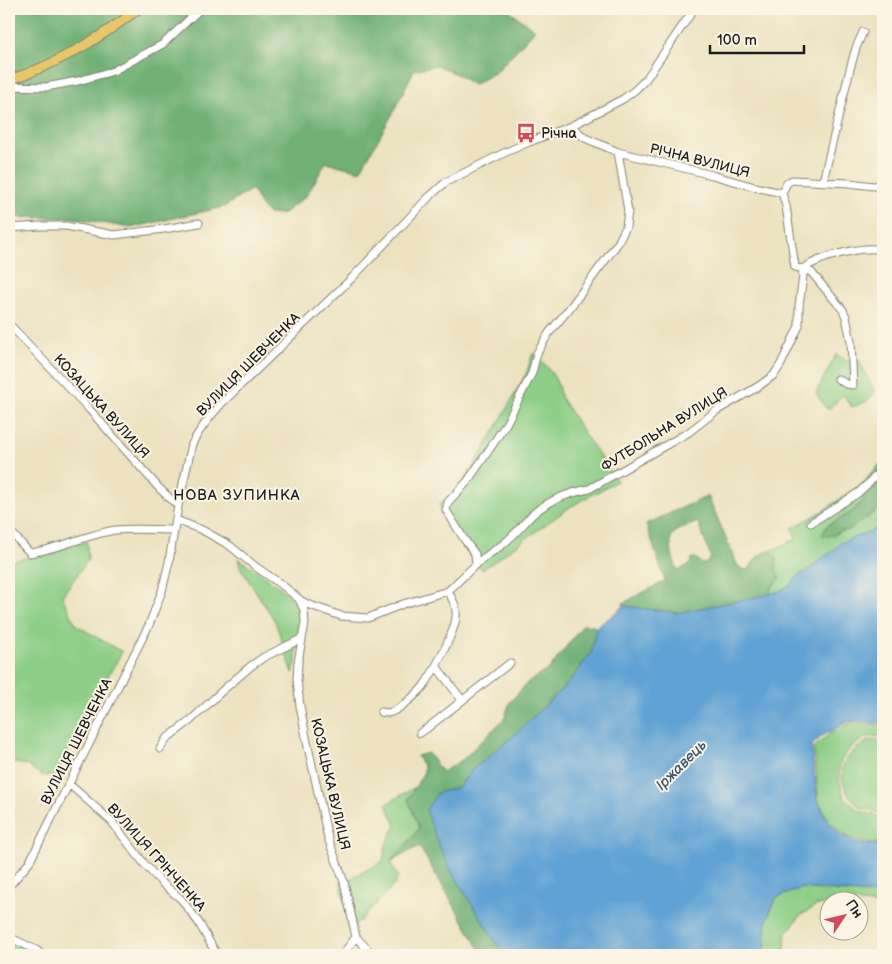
<svg xmlns="http://www.w3.org/2000/svg" width="892" height="964" font-family="'Balsamiq Sans',sans-serif">
  <style>
    .green { fill: #8cce87; stroke: #547552 }
    .forest { fill: #71b174; stroke: #466648; fill-rule: evenodd }
    .water { fill: #61a2d4; stroke: #3e5f78 }
    .lines { fill: none; stroke-linecap: round; stroke-linejoin: round }
    .minor-casing { stroke: #847f6e; stroke-width: 9 }
    .major-casing { stroke: #847f6e; stroke-width: 11 }
    .minor { stroke: #fff; stroke-width: 7 }
    .major { stroke: #e9c769; stroke-width: 9 }
    .labels { text-anchor: middle; stroke-width: 4; stroke-linejoin: round; paint-order: stroke }
    .poi-label { font-size: 14px; fill: #1c1c1c; stroke: #fcf5e5; text-anchor: start }
    .street-label { font-size: 14px; fill: #1c1c1c; stroke: #fcf5e5 }
    .neighbourhood-label { font-size: 15px; letter-spacing: 1px; fill: #1c1c1c; stroke: #fcf5e5 }
    .water-label { font-size: 15px; font-style: italic; fill: #3b586f; stroke: #fcf5e5 }
  </style>
  <rect width="100%" height="100%" fill="#fcf5e5"/>
  <filter id="ink" filterUnits="userSpaceOnUse"><feTurbulence type="fractalNoise" baseFrequency=".02" numOctaves="2"/><feDisplacementMap in="SourceGraphic" scale="10" xChannelSelector="R" yChannelSelector="G"/><feConvolveMatrix kernelMatrix="1 2 1 2 8 2 1 2 1" color-interpolation-filters="sRGB"/></filter>
  <filter id="wash" filterUnits="userSpaceOnUse"><feTurbulence type="fractalNoise" baseFrequency=".0096" numOctaves="4" result="noise"/><feDisplacementMap in="SourceGraphic" scale="20" xChannelSelector="R" yChannelSelector="G"/><feGaussianBlur stdDeviation="1.12" result="paint"/><feColorMatrix in="noise" values="0 0 0 0 0 0 0 0 0 0 0 0 0 0 0 0 0 1.4 0 .05"/><feComposite in="paint" operator="in"/></filter>
  <g filter="url(#wash)">
    <rect width="100%" height="100%" fill="#ece2c0"/>
    <!-- green -->
    <path class="green" d="M533,353C543,361 552,371 557,383C560,389 559,396 563,401C580,428 598,454 617,481L570,507L482,570C467,549 451,528 439,505L447,499L463,481L483,451L526,374Z
      M836,354L848,362L859,360L875,393L867,401L852,407L843,395L829,409L826,408L816,393Z
      M863,483L864,500L850,513L827,526L833,535L841,531L849,530L857,524L868,517L877,510L883,502V526L840,543L832,552L822,558L811,568L798,576L790,585L779,591L770,594L771,587L779,579L776,570L777,559L770,551L796,539L792,528L818,514Z
      M87,542L88,560L62,596L76,625L122,652C98,693 75,734 56,777L41,775L27,765L9,762V562Z
      M238,558L278,586L299,606L303,626L296,648V662L293,673L275,621L240,567Z
      M851,723L875,725L883,724V736L866,737L849,749L841,761L839,779L844,797L858,810L883,818V844L862,842L842,834L828,819L818,799L816,765L814,747L827,736Z
      M883,740V814L860,807L848,795L842,779L844,763L852,752L867,741Z
      M417,786L408,799L419,828L413,837L390,862L398,877L395,884L351,930L340,882L351,878L383,861L386,845L396,825L386,804Z
      M802,888L883,895V905L860,903V902H830L829,904L818,905L801,915L786,934L784,955H765L766,922L776,898Z
      M9,940L34,953L37,955H9Z"/>
    <!-- forest -->
    <path class="forest" d="M9,9H507L535,30L496,72L473,85L460,76L437,65L414,70L392,115L360,171L326,162L307,195L283,214H268L260,205L252,189L224,207L130,228L75,218L9,217Z
      M880,464L883,467V502L877,510L849,530L841,531L833,535L827,536L822,535L827,526L850,513L864,500L863,483Z
      M708,496L737,564L742,569L749,570C755,559 757,554 770,551L777,559L776,570L780,579L771,587L770,594L677,613L624,606L623,603L665,581L646,524ZM698,522L711,558L707,563L702,564L696,558H692L690,564L678,571C673,559 670,549 671,536L678,530Z
      M583,625L594,626L596,628L591,653L570,681L517,733L473,769L458,787L437,793L450,869L498,946L506,955H483L419,846L390,862L413,837L419,828L408,799L424,772V767L417,756L428,753L442,772L462,760L504,719L510,702L528,682L549,669Z"/>
    <!-- water -->
    <path class="water" d="M883,526V722L875,723L850,721L822,736L812,745L817,799L827,820L841,835L861,844L883,845V895L802,888L776,898L766,922L765,955H506L498,946L450,869L436,839L426,810L437,793L459,787L473,769L517,733L570,681L591,653L596,628L624,606L677,613L770,594L779,591L790,585L798,576L811,568L822,558L832,552L840,543Z"/>
  </g>
  <g filter="url(#ink)">
    <g class="lines">
      <defs>
        <path id="minor" d="M9,86L46,87L78,81L113,71L163,44L200,9
          M571,126L585,138L618,152L712,175L755,187L782,193
          M823,181L850,69L856,48L863,32
          M782,193L787,183L792,180L849,183L874,186L883,185
          M9,228L40,226H66L114,235L164,229L199,223
          M802,269L811,272L843,310L846,317L851,341L853,385L846,384L838,379
          M802,269C820,257 863,245 883,250
          M9,324L89,409L159,488L178,506
          M176,520L202,530L229,545L256,567L282,585L299,599L304,610L305,623L298,662L297,680L300,706L307,742L328,838L344,882L356,937L373,955
          M811,523L858,493L870,482L883,467
          M9,530L30,553C60,549 87,534 116,530C135,528 154,530 174,530
          M476,565L475,554L464,539L446,510L448,502L467,482L487,453L506,424L532,373L537,353L549,333L569,309L618,243L626,227L628,211L618,152
          M300,600L307,604L341,616L368,618L403,604L448,591
          M436,666L462,700
          M381,712C381,712 388,713 388,713C397,712 417,694 423,687C432,675 455,632 456,617C457,606 453,601 448,591C460,580 472,567 485,557C493,551 502,546 509,539C518,531 525,522 533,514C549,500 569,493 589,489L689,432L716,411L759,386L774,375L781,364L799,326V306L803,276L802,269L795,267L786,206L782,193
          M420,733L426,729L510,663
          M160,749L166,739L190,721L223,690L251,666L264,657L301,639
          M69,784L112,822L146,866L162,883L181,899L199,923L217,955
          M9,886L29,863L149,625L162,591L169,562L178,506L192,444C200,428 212,414 224,401L352,278L429,197L446,182L504,153L529,142L571,126L623,99L635,90L646,79L694,9
          M9,937L36,950L42,955
          M342,955L356,937"/>
        <path id="major" d="M9,80C56,65 99,39 138,9"/>
      </defs>
      <!-- minor casing -->
      <use href="#minor" class="minor-casing"/>
      <!-- major casing -->
      <use href="#major" class="major-casing"/>
      <!-- minor -->
      <use href="#minor" class="minor"/>
      <!-- major -->
      <use href="#major" class="major"/>
    </g>
  </g>
  <!-- icons -->
  <defs>
    <symbol id="bus-bare" viewBox="-9 -9 18 18"><path d="M-5-6H5V4H4V6H2V4H-2V6H-4V4H-5ZM-3.5-4V0h7V-4ZM-3.5 1.2v1.5H-2V1.2ZM2 1.2v1.5H3.5V1.2Z" fill="#d1495b" stroke="#fcf5e5" stroke-width="2.5" paint-order="stroke"/></symbol>
  </defs>
  <g fill-rule="evenodd">
    <use href="#bus-bare" x="512" y="119" width="28" height="28"/>
  </g>
  <g class="labels">
    <!-- poi labels -->
    <g class="poi-label">
      <text x="541" y="138">Річна</text>
    </g>
    <!-- street labels -->
    <g class="street-label">
      <text transform="translate(700 160) rotate(14)" y="5">РІЧНА ВУЛИЦЯ</text>
      <text transform="translate(248 364) rotate(-45)" y="5">ВУЛИЦЯ ШЕВЧЕНКА</text>
      <text transform="translate(102 406) rotate(48)" y="5">КОЗАЦЬКА ВУЛИЦЯ</text>
      <text transform="translate(664 429) rotate(-32)" y="5">ФУТБОЛЬНА ВУЛИЦЯ</text>
      <text transform="translate(76 741) rotate(-63)" y="5">ВУЛИЦЯ ШЕВЧЕНКА</text>
      <text transform="translate(331 784) rotate(77)" y="5">КОЗАЦЬКА ВУЛИЦЯ</text>
      <text transform="translate(157 857) rotate(48)" y="5">ВУЛИЦЯ ГРІНЧЕНКА</text>
    </g>
    <!-- neighbourhood labels -->
    <g class="neighbourhood-label">
      <text x="237" y="500">НОВА ЗУПИНКА</text>
    </g>
    <!-- water labels -->
    <g class="water-label">
      <text transform="translate(681 765) rotate(-45)" y="5">Іржавець</text>
    </g>
  </g>
  <!-- margin -->
  <rect width="892" height="964" fill="none" stroke="#fcf5e5" stroke-width="30"/>
  <!-- north arrow -->
  <g transform="translate(844 916) rotate(55)"><circle r="24" fill="#fcf5e5" stroke="#a29e95"/>
  <path d="M0-4L9 19L0 12L-9 19Z" fill="#d1495b"/>
  <text y="-8" font-size="14" font-weight="bold" text-anchor="middle" fill="#1c1c1c">Пн</text>
  </g>
  <!-- scale -->
  <path d="M710 45v8h94v-8" fill="none" stroke="#1c1c1c" stroke-width="2.5"/>
  <text x="717" y="45" font-size="15" fill="#1c1c1c" stroke="#fcf5e5" stroke-width="4" paint-order="stroke">100 m</text>
</svg>
